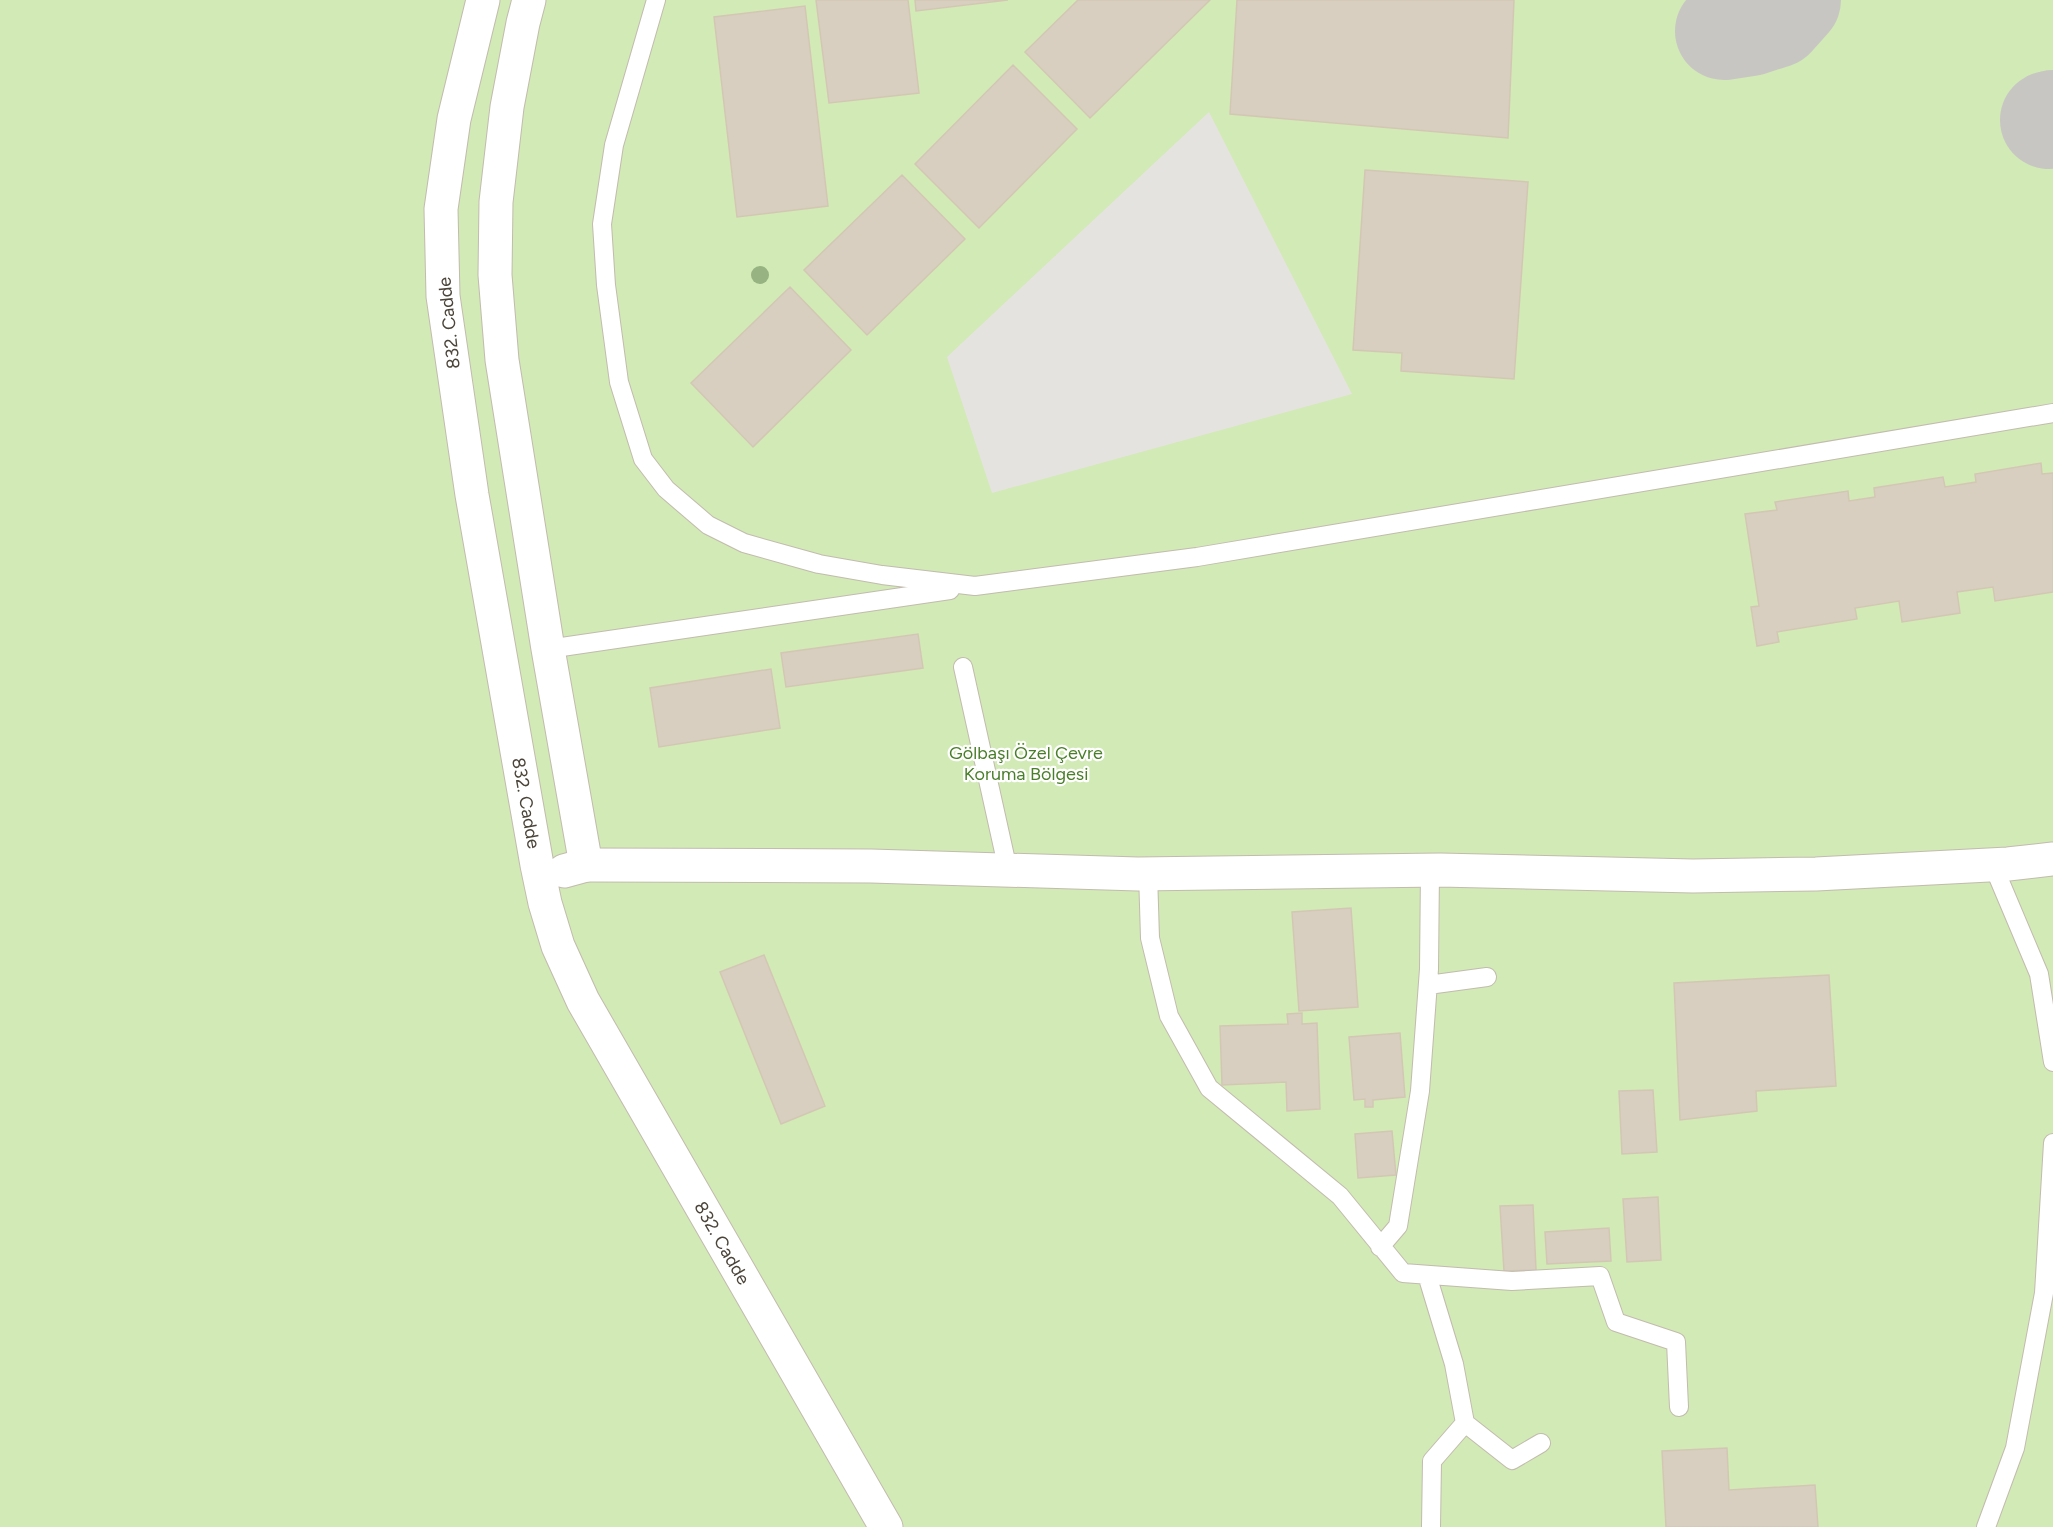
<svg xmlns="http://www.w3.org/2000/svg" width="2053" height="1527" font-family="Figtree,sans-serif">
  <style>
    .green { fill: #d2eab5 }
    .parking { fill: #e5e3e0 }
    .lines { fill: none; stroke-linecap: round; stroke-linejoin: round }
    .taxiway { stroke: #c8c6c3; stroke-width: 98 }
    .building { fill: #d8cfc1; stroke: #d3c7b4; stroke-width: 1.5 }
    .service-casing { stroke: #c2bbae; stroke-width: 20 }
    .minor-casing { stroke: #c2bbae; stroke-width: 35 }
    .tertiary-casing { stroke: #c2bbae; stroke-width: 35 }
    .service { stroke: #fff; stroke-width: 18 }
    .minor { stroke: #fff; stroke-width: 33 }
    .tertiary { stroke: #fff; stroke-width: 33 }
    .tree { fill: #97b381 }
    .labels { text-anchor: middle; stroke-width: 4.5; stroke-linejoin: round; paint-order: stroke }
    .street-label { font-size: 18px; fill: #4b4439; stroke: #fff }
    .park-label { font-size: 18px; fill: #4a7f2a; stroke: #fff }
  </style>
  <rect width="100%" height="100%" fill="#f6f3ec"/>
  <!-- green -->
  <path class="green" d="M0,0H2053V1527H0Z"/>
  <!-- parking -->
  <path class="parking" d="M1209,112L1352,394L992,493L947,357Z"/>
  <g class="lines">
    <!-- taxiway -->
    <path class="taxiway" d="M1724,31L1750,27L1775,19L1792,0
      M2049,120L2053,119"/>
  </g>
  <!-- building -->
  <path class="building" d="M816,0H908L919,93L829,103Z
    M915,0H1008L916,11Z
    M1078,0H1210L1090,118L1025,52Z
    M1237,0H1514L1508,138L1230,114Z
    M805,6L828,206L737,217L714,17Z
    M1013,65L1077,129L979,228L915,164Z
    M1365,170L1528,182L1514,379L1401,371L1402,353L1353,350Z
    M902,175L965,239L867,335L804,270Z
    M790,287L851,350L753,447L691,383Z
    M2041,463L2042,474L2053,473V592L1995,601L1993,587L1957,592L1960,613L1902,622L1899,601L1855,608L1857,619L1777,632L1779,642L1757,646L1751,607L1759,606L1745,514L1777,510L1775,502L1848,491L1849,501L1875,497L1874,488L1943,477L1945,487L1976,482L1975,474Z
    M918,634L923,668L786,687L781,653Z
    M771,669L780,728L659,747L650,688Z
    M1351,908L1358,1007L1299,1011L1292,912Z
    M764,955L825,1106L781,1124L720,972Z
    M1829,975L1836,1086L1756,1091L1757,1111L1680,1120L1674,983Z
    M1302,1013V1024L1317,1023L1320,1109L1287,1111L1286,1082L1222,1085L1220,1026L1288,1024L1287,1014Z
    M1400,1033L1405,1097L1373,1100V1107H1365V1099L1354,1100L1349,1037Z
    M1653,1090L1657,1152L1622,1154L1619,1091Z
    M1392,1131L1396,1175L1358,1178L1355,1134Z
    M1658,1197L1661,1260L1627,1262L1623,1199Z
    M1533,1205L1536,1270L1504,1271L1500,1206Z
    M1609,1228L1611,1261L1547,1264L1545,1232Z
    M1727,1448L1729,1490L1815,1485L1818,1527H1666L1662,1451Z"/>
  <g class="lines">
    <defs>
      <path id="service" d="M656,0L614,145L602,224L606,285L619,382L643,459L666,489L708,525L744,543L819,564L882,575L975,586L1197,557L2053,413
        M548,649L950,590
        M963,667L1008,870
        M1993,865L2039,974L2053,1062
        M1148,873L1150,938L1169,1016L1209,1088L1340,1196L1403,1273L1512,1281L1600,1276L1616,1322L1676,1342L1679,1407
        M1428,985L1487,977
        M1380,1247L1398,1226L1420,1091L1429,969L1430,870
        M1427,1275L1454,1364L1465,1423L1432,1461L1431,1527
        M1465,1423L1512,1460L1541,1443
        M1986,1527L2015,1448L2044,1293L2053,1143"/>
      <path id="minor" d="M586,865L871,866L1138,874L1440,870L1693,876L1816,874L2008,864L2053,859"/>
      <path id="tertiary" d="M483,0L454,119L441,209L443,296L472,495L537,865L545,903L558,946L583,1001L886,1527
        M529,0L523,23L507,107L496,202L495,275L502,360L548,649L586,865L564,871"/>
    </defs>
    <!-- service casing -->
    <use href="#service" class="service-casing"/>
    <!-- minor casing -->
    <use href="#minor" class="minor-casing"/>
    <!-- tertiary casing -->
    <use href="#tertiary" class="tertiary-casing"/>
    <!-- service -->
    <use href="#service" class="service"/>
    <!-- minor -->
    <use href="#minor" class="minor"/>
    <!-- tertiary -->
    <use href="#tertiary" class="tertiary"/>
  </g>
  <!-- trees -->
  <circle class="tree" cx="760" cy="275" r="9"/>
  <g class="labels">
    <!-- street labels -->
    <g class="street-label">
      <text transform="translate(449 323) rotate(-96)" y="6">832. Cadde</text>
      <text transform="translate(526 803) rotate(80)" y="6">832. Cadde</text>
      <text transform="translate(722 1243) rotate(60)" y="6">832. Cadde</text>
    </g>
    <!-- park labels -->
    <g class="park-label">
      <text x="1026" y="759">Gölbaşı Özel Çevre<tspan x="1026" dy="21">Koruma Bölgesi</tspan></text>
    </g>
  </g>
</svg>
